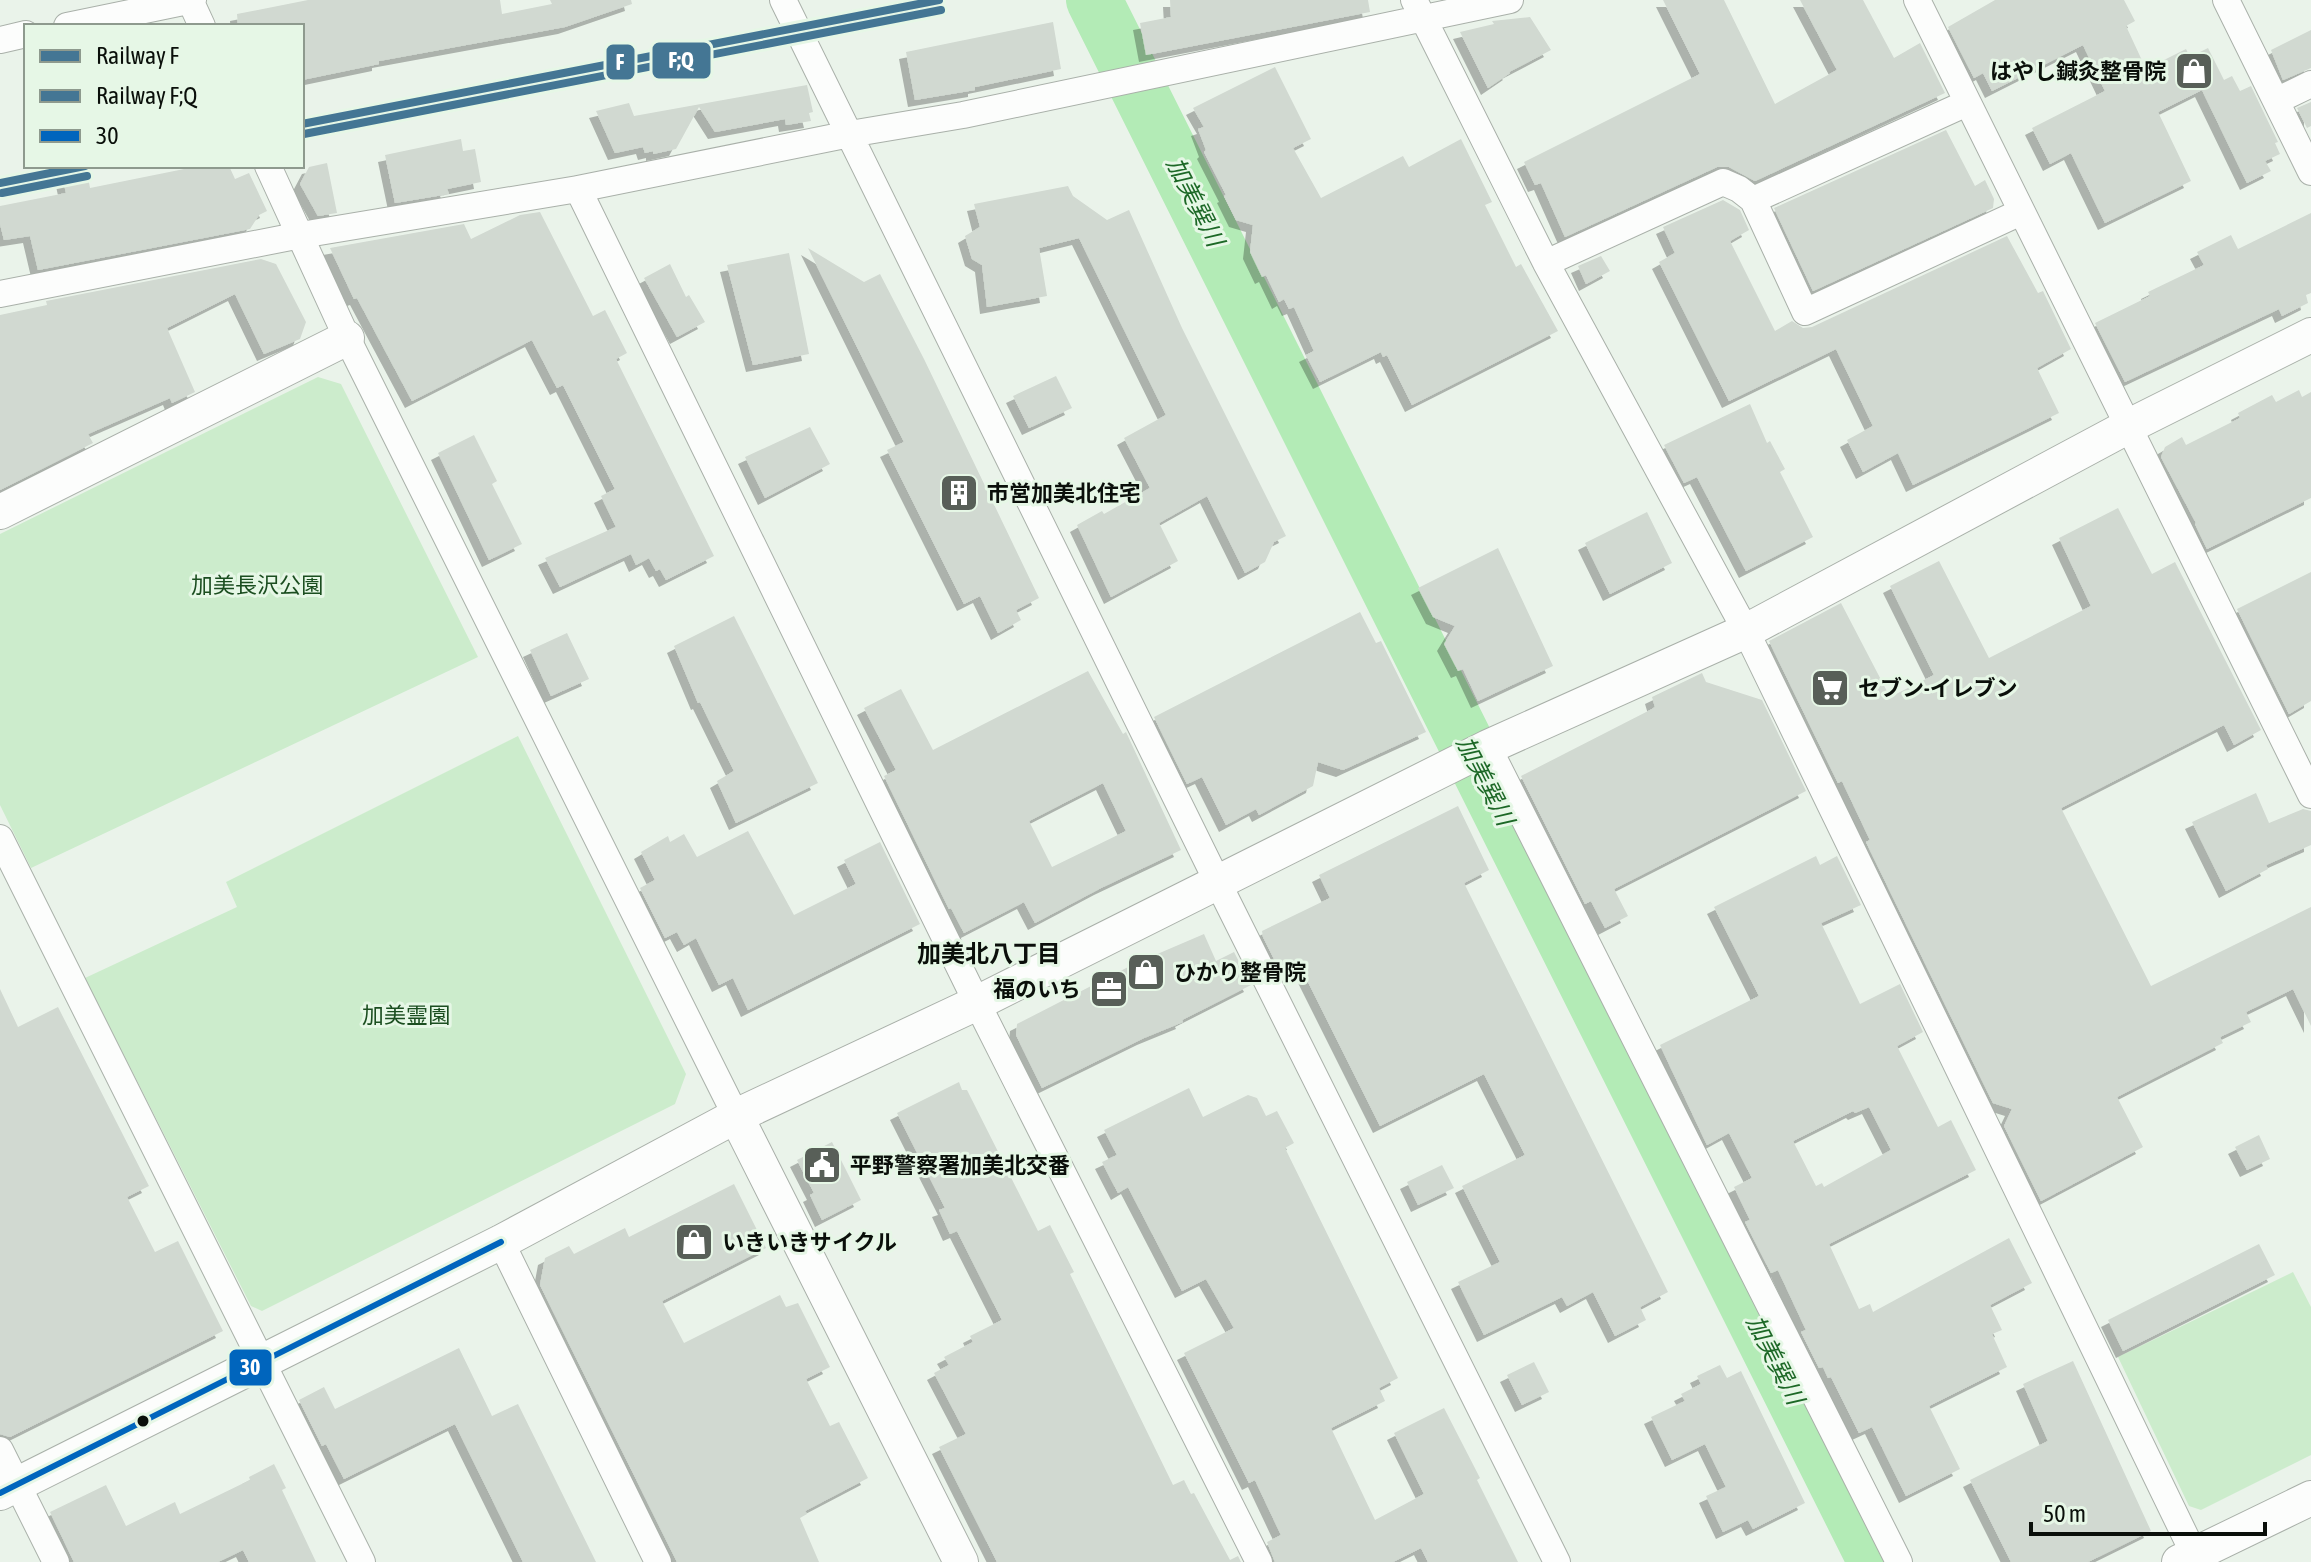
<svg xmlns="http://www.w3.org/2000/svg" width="2311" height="1562" font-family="'Asap Condensed','Noto Sans JP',sans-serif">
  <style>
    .green { fill: #cceccc }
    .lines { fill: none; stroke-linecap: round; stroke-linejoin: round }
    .river { stroke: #b3ebb6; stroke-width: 56 }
    .building { fill: #d1d9d1; fill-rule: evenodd; filter: url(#shadow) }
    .minor-casing { stroke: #a9b0a9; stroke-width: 28 }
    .tertiary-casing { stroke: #a9b0a9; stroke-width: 36 }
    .minor { stroke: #fcfdfc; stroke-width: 26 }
    .tertiary { stroke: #fcfdfc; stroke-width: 34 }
    .bus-1-casing { stroke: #e6f7e6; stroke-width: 12 }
    .bus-1 { stroke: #0065bd; stroke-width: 6 }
    .rail-1-casing { stroke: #e6f7e6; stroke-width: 14 }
    .rail-2-casing { stroke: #e6f7e6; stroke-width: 14 }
    .rail-1 { stroke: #447694; stroke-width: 8 }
    .rail-2 { stroke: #447694; stroke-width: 8 }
    .bus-dot { fill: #0a0f0a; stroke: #e6f7e6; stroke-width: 3 }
    .labels { text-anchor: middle; stroke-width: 6; stroke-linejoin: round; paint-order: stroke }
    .poi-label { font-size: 22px; font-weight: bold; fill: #0a0f0a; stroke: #e6f7e6; text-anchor: start }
    .park-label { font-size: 22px; fill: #1b4e20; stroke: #e6f7e6 }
    .water-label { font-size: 24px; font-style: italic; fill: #1c6826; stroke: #e6f7e6 }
    .neighbourhood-label { font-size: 24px; font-weight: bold; fill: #0a0f0a; stroke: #e6f7e6 }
    .line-badge { stroke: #e6f7e6; stroke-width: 3 }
    .badge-label { font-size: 22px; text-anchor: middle; font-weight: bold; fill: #fff }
  </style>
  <defs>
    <filter id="shadow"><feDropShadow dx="-7" dy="7" stdDeviation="0" flood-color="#0004"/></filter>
  </defs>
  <rect width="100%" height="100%" fill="#eaf3ea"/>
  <!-- green -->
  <path class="green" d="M318,377L341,384L478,657L31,868L0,805V534Z
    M518,736L686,1074L675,1104L262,1311L251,1306L85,978L237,907L226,882Z
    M2293,1272L2311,1307V1455L2201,1510L2189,1506L2118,1357Z"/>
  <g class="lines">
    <!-- river -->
    <path class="river" d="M1094,0L1876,1562"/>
  </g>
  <!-- building -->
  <path class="building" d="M308,0H500L502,14L552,4L550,0H631L632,4L565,27L379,61V64L302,80V26H238L237,14Z
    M1170,0H1368L1370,12L1146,55L1140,23L1171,17Z
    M1663,0H1724L1775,104L1837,70L1800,0H1863L1894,58L1920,43L1945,93L1755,181L1729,167H1717L1565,237L1541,183L1535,185L1524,162L1700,74Z
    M1995,0H2124L2135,21L2126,26L2146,69L2186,49L2190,57L2208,48L2224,80L2232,76L2240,91L2251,86L2278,142L2275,143L2280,154L2265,161L2271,171L2247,183L2202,90L2158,112L2191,181L2105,223L2071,153L2050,164L2032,128L2105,91L2083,45L1992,91L1983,73L1974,78L1948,27Z
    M1530,17L1551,50L1509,72L1510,73L1488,88L1460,32L1494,24L1492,21Z
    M1053,22L1061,69L975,87V90L915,100L906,52Z
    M2311,30V68L2283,80L2271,50Z
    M1275,67L1311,139L1293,148L1321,198L1403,156L1409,167L1461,139L1492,202L1485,205L1516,267L1521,264L1558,331L1412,405L1387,355L1383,357L1381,352L1320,382L1306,355L1314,351L1294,307L1289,309L1284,299L1279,302L1266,275L1262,277L1250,252L1253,225L1236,220L1224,196L1226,195L1204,152L1206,150L1198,129L1204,127L1193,108Z
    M807,85L813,112L809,113L811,121L786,125L785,119L715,132L699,107L676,149L653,154V151L645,153L643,147L615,153L596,111L629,103L634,116Z
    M2311,102V126L2307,128L2297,108Z
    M1946,130L1975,186L1985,180L1994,199L1993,208L1813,291L1774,208Z
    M461,139L463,151L475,149L481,182L447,189L449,194L395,203L385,155Z
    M327,163L337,213L318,216L300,184L309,167Z
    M60,166H86L90,188L199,166H229L235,179L249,173L267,211L259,215L250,229L38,270L30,236L4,240L0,224V206L66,193Z
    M1068,186L1073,196L1107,220L1129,210L1182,328L1286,536L1274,542L1265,562L1245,573L1207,496L1159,523L1178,561L1111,597L1077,525L1102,511L1104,514L1150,488L1124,438L1166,415L1079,238L1039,248L1047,296L987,307L982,265L972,259L965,236L980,227L974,204Z
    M1723,200L1740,210L1749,230L1730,241L1775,331L1792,321L1803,328L1812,327L2007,236L2038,293L2043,291L2071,349L2037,368L2059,413L1913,485L1898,453L1863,472L1847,440L1873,426L1836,349L1729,401L1659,262L1675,253L1663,227Z
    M540,212L593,316L605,310L627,353L616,359L714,556L666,580L660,569L656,571L649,558L636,565L631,554L560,587L545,558L616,527L601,496L615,489L563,385L557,388L532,340L412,401L357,298L354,299L330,248L464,224L471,239L520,215Z
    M2311,213V293L2306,295L2308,303L2282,316L2279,309L2125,382L2095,323L2150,296L2148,292L2204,265L2197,252L2231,235L2238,249Z
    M808,248L864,282L880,274L924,359L1039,598L1016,610L1021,620L998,633L980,596L964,604L887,450L904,442Z
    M789,253L809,354L753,365L727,265Z
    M1601,256L1610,271L1586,284L1578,266Z
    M261,259L276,264L306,322L300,339L264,354L235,294L167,328L195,392L172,403L170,398L88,434L93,443L0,490V315L47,305L46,301Z
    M670,264L686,297L689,295L705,322L677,337L644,278Z
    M1056,376L1072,408L1029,428L1013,396Z
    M2299,390L2302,397L2311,392V498L2207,549L2195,524L2196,523L2161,457L2165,447L2182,437L2186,445L2240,418L2238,413L2272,395L2276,402Z
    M1750,404L1767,443L1770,441L1785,469L1780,472L1813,537L1746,571L1697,477L1684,483L1664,445Z
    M810,427L830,464L765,498L745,457Z
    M474,435L497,481L492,484L522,544L489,560L438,453Z
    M2118,508L2152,574L2175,562L2261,730L2234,745L2224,725L2061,808L2151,986L2311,907V1026L2293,989L2246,1012L2251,1022L2220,1037L2223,1043L2117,1097L2143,1147L2041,1201L2004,1126L2012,1109L1993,1103L1866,842L1870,840L1842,781L1838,783L1769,641L1841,603L1890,697L1934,675L1890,586L1939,561L1989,658L2091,606L2059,538Z
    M1647,512L1672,563L1610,594L1585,543Z
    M1498,548L1553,666L1478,701L1463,669L1458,671L1444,644L1455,626L1433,617L1418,588Z
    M2311,572V701L2289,714L2237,609Z
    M1360,612L1376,643L1381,641L1426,732L1343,770L1318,762L1313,786L1259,815L1256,809L1226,825L1202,777L1187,784L1154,717Z
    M734,616L818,783L736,823L717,781L734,771L700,702L698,703L674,646Z
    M567,633L589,679L551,696L530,650Z
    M1088,671L1123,734L1126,732L1181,850L1101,888L1035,923L1024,902L964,933L951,908L949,909L884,776L896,770L864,708L901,689L933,750ZM1103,783L1126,831L1052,867L1029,821Z
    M1702,673L1706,682L1762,700L1806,791L1614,889L1628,916L1605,928L1591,901L1585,904L1521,776L1652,709L1655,707L1652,697Z
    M2256,793L2269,823L2303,809L2311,811V845L2266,865L2268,869L2226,891L2192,822Z
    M1458,806L1489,870L1464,883L1668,1292L1640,1307L1646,1320L1615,1336L1593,1292L1567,1306L1562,1297L1484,1335L1458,1282L1500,1262L1462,1186L1525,1155L1484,1074L1380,1126L1299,964L1280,971L1263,937L1262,931L1330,898L1319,875Z
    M748,831L794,915L856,884L844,860L880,842L920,924L748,1010L733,978L719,985L696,938L684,945L677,932L665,938L640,888L655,880L641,852L668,836L670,842L684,834L697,857Z
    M1816,856L1820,865L1837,856L1861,905L1821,923L1860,1004L1900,984L1923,1032L1897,1046L1938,1127L1951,1120L1976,1170L1829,1244L1859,1309L1870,1304L1873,1312L2009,1238L2032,1283L1990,1305L2002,1330L1992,1334L2007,1367L1929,1406L1960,1469L1906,1496L1872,1427L1859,1433L1831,1377L1828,1378L1823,1367L1819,1368L1801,1332L1806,1330L1778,1270L1771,1273L1745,1222L1750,1220L1734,1187L1752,1178L1729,1133L1707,1145L1660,1045L1759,996L1714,907ZM1869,1107L1891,1150L1824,1187L1822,1183L1816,1186L1793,1141L1853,1111L1855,1113Z
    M1204,934L1216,961L1234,952L1251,985L1182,1020L1183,1022L1144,1038L1042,1088L1016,1035L1017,1024L1134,964Z
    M0,989L18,1027L58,1007L149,1186L127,1197L155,1252L178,1241L223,1331L10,1437L0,1434Z
    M959,1082L962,1090H967L1038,1231L1050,1225L1074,1272L1070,1274L1173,1485L1184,1480L1191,1494L1194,1493L1230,1560L1238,1556L1241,1562H997L939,1447L966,1434L934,1373L949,1365L944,1357L973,1342L970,1336L1002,1320L957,1231L950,1234L939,1210L945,1208L897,1113Z
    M1189,1088L1203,1117L1248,1095L1257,1098L1266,1116L1277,1111L1294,1143L1285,1148L1398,1378L1379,1388L1385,1401L1331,1428L1375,1520L1424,1494L1394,1433L1444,1408L1480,1478L1477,1480L1518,1562H1428L1421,1548L1393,1562H1275L1267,1542L1281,1535L1255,1480L1249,1483L1184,1353L1234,1328L1206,1279L1182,1291L1128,1187L1118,1193L1102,1162L1117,1155L1104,1130Z
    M2259,1135L2270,1159L2247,1170L2235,1147Z
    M832,1142L861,1200L822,1220L810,1195L814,1193L797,1160Z
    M1442,1165L1454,1188L1418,1205L1407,1182Z
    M734,1184L766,1248L662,1301L684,1343L780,1295L786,1307L798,1303L830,1367L806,1379L830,1426L839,1422L868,1478L805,1511L807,1514L800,1518L819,1562H677L540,1285L545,1258L569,1246L574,1254L625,1228L629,1237Z
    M2259,1244L2275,1275L2123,1351L2108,1320Z
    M459,1348L492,1416L518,1404L596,1562H523L455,1424L344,1479L326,1444L322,1446L299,1400L324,1387L335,1409Z
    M2073,1361L2151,1531L2088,1562H2011L1970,1480L2048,1441L2023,1384Z
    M1534,1362L1549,1392L1522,1405L1507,1375Z
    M1720,1365L1727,1378L1741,1371L1805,1503L1753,1529L1748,1520L1723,1532L1706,1496L1726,1487L1705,1444L1672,1460L1651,1417L1685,1401L1681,1394L1701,1384L1697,1376Z
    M274,1464L286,1488L282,1490L316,1562H249L243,1550L218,1562H74L50,1512L106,1485L126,1526L175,1502L180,1514L250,1480L249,1477Z"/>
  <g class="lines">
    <defs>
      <path id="minor" d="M190,0L202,26
        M783,0L1218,883L1557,1562
        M1414,0L1546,263L1746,631L2194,1554
        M1917,0L2311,795
        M2226,0L2311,172
        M67,26L193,0
        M0,40L26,34
        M2276,101L2311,84
        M268,166L347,338L736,1116
        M578,189L977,1003L1259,1562
        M1753,200L1967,103
        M1546,263L1723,182L1739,189L1753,200L1805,312L2021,212
        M0,294L301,235L578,189L850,134L963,115L1510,0
        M1488,747L1899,1562
        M0,838L362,1562
        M501,1242L658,1562
        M0,1450L56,1562"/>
      <path id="tertiary" d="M0,512L347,338
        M736,1116L961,1562
        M0,1493L501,1242L736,1116L977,1003L1488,747L1746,631L2127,427L2311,335
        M2179,1562L2311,1498"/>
    </defs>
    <!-- minor casing -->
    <use href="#minor" class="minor-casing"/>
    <!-- tertiary casing -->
    <use href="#tertiary" class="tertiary-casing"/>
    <!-- minor -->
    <use href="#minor" class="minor"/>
    <!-- tertiary -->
    <use href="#tertiary" class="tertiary"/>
    <defs>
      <path id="bus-1" d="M0,1493L501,1242"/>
    </defs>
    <!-- bus-1 casing -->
    <use href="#bus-1" class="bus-1-casing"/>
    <!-- bus-1 -->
    <use href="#bus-1" class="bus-1"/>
    <defs>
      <path id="rail-1" d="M302,124L939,0
        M0,183L85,166"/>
      <path id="rail-2" d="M304,134L941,10
        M2,193L87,176"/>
    </defs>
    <!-- rail-1 casing -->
    <use href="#rail-1" class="rail-1-casing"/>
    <!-- rail-2 casing -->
    <use href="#rail-2" class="rail-2-casing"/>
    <!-- rail-1 -->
    <use href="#rail-1" class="rail-1"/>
    <!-- rail-2 -->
    <use href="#rail-2" class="rail-2"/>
  </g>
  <!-- icons -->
  <defs>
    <symbol id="shop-square" viewBox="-11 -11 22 22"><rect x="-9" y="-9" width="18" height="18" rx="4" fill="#585f58" stroke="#e6f7e6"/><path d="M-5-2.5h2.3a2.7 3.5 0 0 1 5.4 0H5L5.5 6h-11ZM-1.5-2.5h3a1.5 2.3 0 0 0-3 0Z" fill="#fff"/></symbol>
    <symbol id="building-square" viewBox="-11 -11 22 22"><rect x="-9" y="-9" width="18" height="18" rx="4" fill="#585f58" stroke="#e6f7e6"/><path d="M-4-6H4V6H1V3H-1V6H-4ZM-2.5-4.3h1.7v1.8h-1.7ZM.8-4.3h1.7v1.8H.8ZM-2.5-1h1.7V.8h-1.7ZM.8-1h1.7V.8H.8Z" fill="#fff"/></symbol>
    <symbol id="supermarket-square" viewBox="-11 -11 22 22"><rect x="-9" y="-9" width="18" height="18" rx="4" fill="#585f58" stroke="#e6f7e6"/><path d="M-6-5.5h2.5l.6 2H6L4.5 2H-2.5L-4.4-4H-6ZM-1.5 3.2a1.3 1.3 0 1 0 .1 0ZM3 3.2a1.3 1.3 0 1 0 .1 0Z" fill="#fff"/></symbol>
    <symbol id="office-square" viewBox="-11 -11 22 22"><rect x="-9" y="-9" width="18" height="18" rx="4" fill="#585f58" stroke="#e6f7e6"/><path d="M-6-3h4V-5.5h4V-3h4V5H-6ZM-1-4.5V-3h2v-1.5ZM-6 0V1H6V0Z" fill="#fff"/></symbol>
    <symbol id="civic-square" viewBox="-11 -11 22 22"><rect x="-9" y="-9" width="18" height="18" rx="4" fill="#585f58" stroke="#e6f7e6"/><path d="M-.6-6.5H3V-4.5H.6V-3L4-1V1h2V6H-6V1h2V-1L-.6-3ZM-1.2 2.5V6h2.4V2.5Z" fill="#fff"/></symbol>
  </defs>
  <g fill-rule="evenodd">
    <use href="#shop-square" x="2172" y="49" width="44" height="44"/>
    <use href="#building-square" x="937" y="471" width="44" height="44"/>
    <use href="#supermarket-square" x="1808" y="666" width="44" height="44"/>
    <use href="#shop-square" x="1124" y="950" width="44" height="44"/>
    <use href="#office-square" x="1087" y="967" width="44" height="44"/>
    <use href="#civic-square" x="800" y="1143" width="44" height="44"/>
    <use href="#shop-square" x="672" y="1220" width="44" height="44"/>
  </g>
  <!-- markers -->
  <circle class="bus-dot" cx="143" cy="1421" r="7"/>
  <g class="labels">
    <!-- poi labels -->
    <g class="poi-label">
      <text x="2166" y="79" text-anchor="end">はやし鍼灸整骨院</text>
      <text x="987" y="501">市営加美北住宅</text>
      <text x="1858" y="696">セブン-イレブン</text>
      <text x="1174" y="980">ひかり整骨院</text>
      <text x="1081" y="997" text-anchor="end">福のいち</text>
      <text x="850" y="1173">平野警察署加美北交番</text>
      <text x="722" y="1250">いきいきサイクル</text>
    </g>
    <!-- park labels -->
    <g class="park-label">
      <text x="257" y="593">加美長沢公園</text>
      <text x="406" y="1023">加美霊園</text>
    </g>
    <!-- water labels -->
    <g class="water-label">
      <text transform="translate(1195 202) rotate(63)" y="8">加美巽川</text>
      <text transform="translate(1485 781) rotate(63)" y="8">加美巽川</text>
      <text transform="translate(1775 1360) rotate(63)" y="8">加美巽川</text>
    </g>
    <!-- neighbourhood labels -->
    <g class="neighbourhood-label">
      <text x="989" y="962">加美北八丁目</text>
    </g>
  </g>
  <g class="line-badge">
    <rect x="651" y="41" width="61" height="39" rx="8" fill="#447694"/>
    <rect x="605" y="43" width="31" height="38" rx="8" fill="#447694"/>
    <rect x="228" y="1348" width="45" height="39" rx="8" fill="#0065bd"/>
  </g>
  <g class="badge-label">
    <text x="681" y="68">F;Q</text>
    <text x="620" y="70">F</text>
    <text x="250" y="1375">30</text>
  </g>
  <!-- legend -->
  <rect x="24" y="24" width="280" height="144" fill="#e6f7e6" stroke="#8e9a8e" stroke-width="2"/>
  <rect x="40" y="50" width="40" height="12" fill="#447694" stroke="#8e9a8e" stroke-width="2"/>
  <text x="96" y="64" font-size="24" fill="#0a0f0a">Railway F</text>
  <rect x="40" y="90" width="40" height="12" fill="#447694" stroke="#8e9a8e" stroke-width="2"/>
  <text x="96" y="104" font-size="24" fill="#0a0f0a">Railway F;Q</text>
  <rect x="40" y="130" width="40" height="12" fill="#0065bd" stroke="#8e9a8e" stroke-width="2"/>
  <text x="96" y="144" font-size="24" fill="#0a0f0a">30</text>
  <!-- scale -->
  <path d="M2031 1522v12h234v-12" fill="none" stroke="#0a0f0a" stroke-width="4"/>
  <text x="2043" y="1522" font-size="24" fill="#0a0f0a" stroke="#e6f7e6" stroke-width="6" paint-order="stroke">50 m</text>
</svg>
